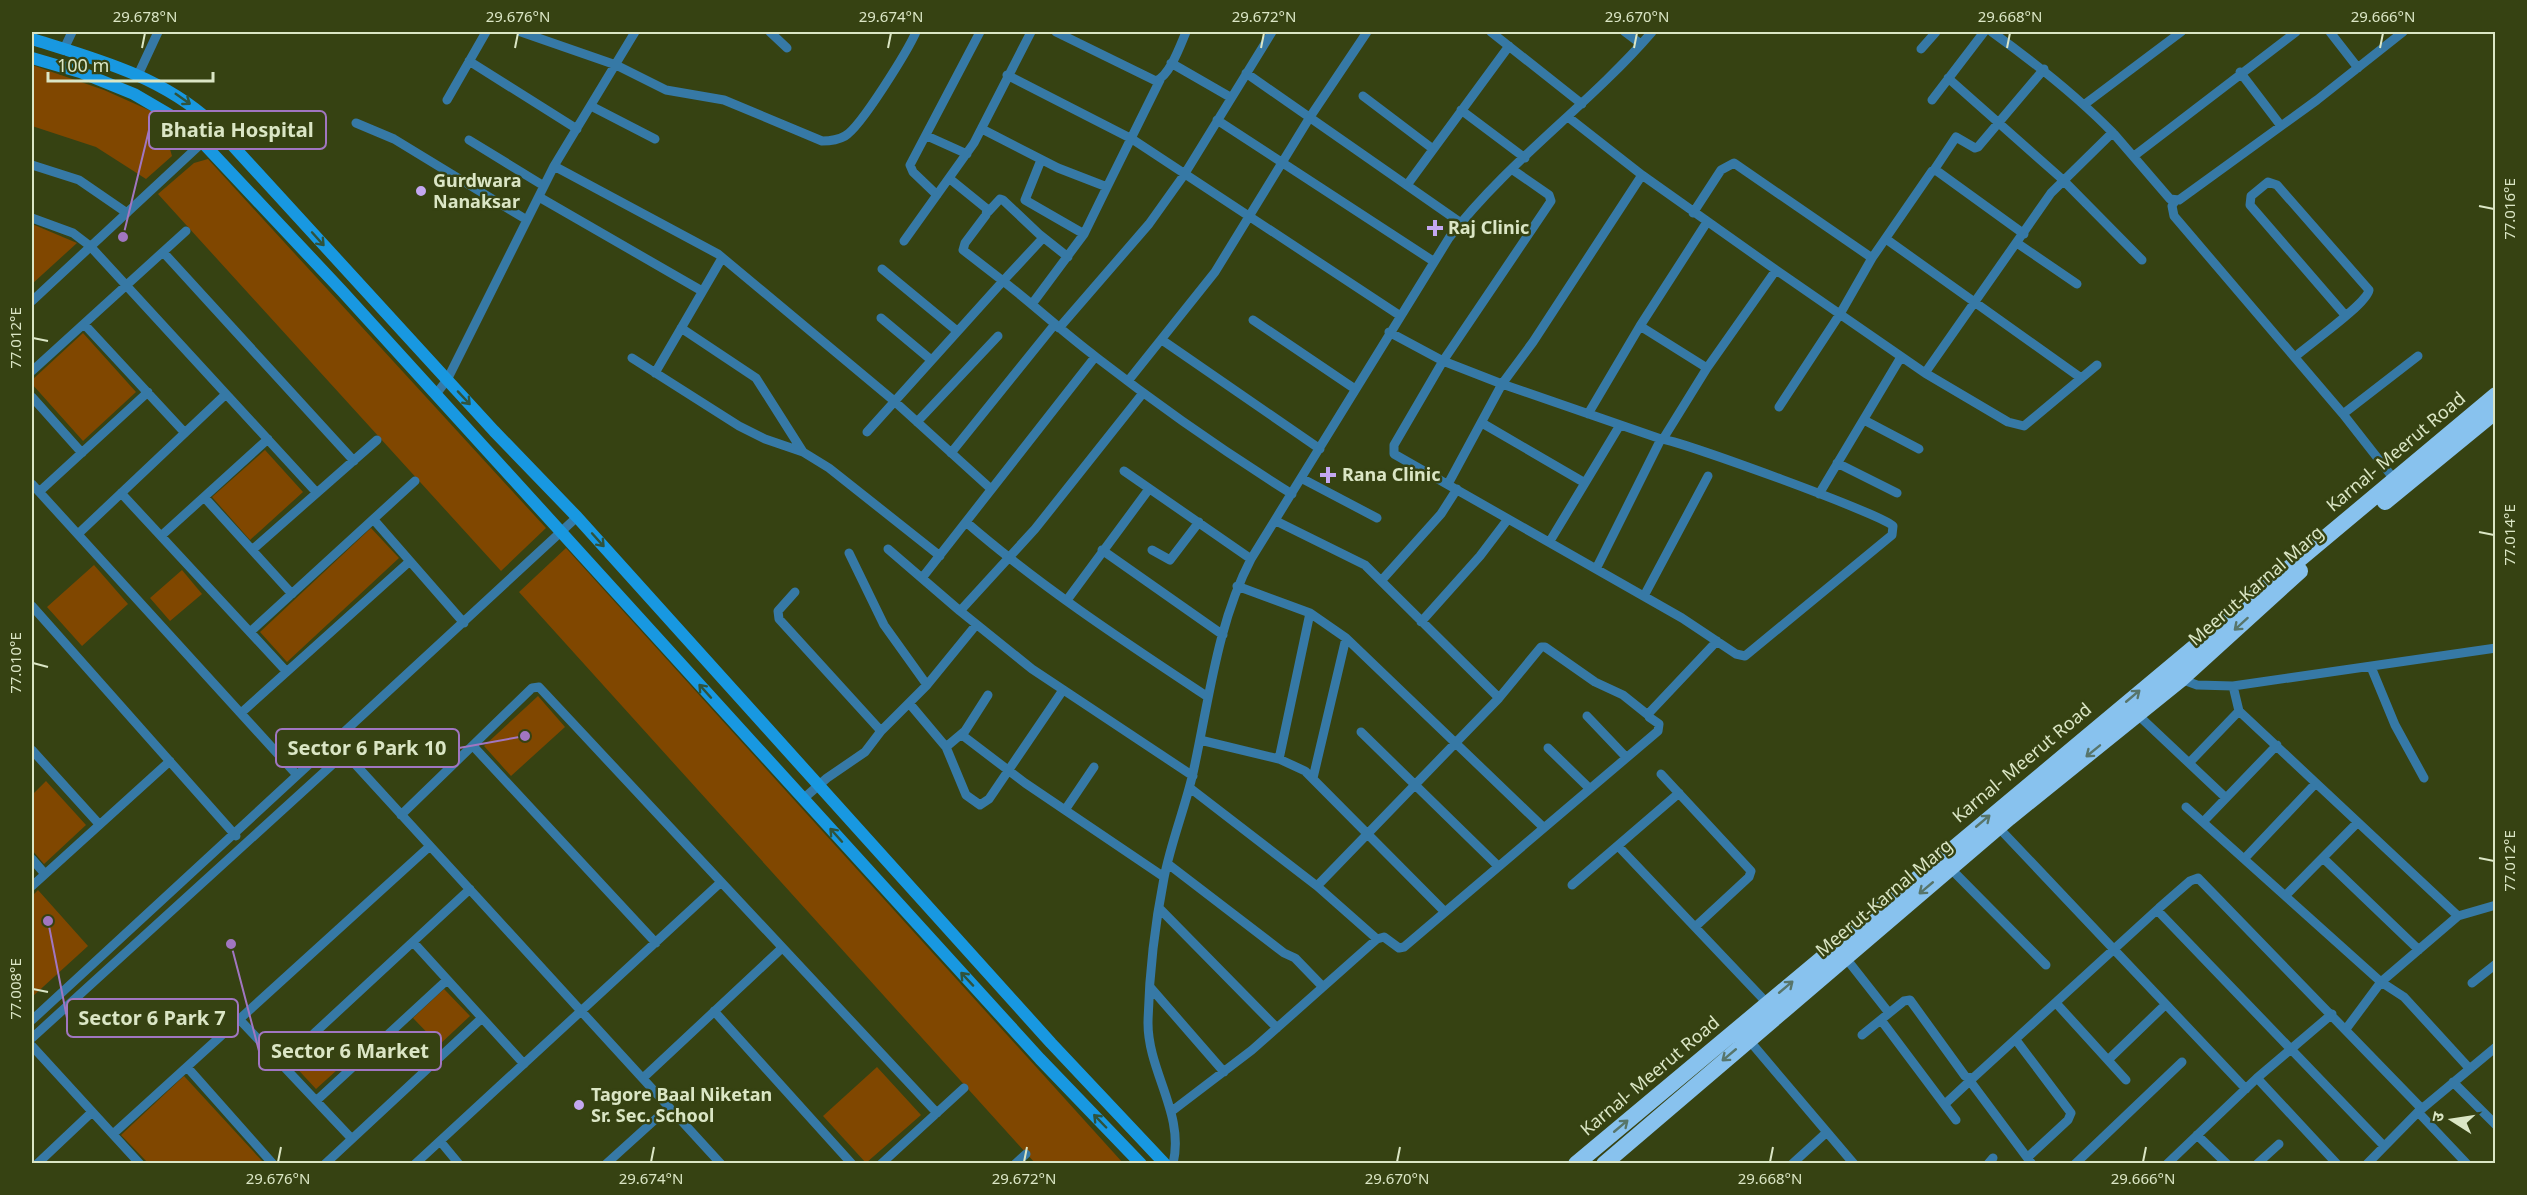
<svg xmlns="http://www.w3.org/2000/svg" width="2527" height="1195" font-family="'Noto Sans','Noto Sans Devanagari',sans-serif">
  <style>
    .green { fill: #804700 }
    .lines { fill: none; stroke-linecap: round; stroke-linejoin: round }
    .street { stroke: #3679a6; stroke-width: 9 }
    .secondary { stroke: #1898e1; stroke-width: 12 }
    .highway { stroke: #88c2ee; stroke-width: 16 }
    .oneway { stroke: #30533b }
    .oneway2 { stroke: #57756a }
    .ticks { fill: none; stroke: #dbe6c5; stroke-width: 2 }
    .poi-dot { fill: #c4a7f1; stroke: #364212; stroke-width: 2 }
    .labels { text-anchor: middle; stroke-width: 5; stroke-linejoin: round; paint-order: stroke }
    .poi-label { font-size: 18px; font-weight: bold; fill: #dbe6c5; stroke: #364212; text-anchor: start }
    .street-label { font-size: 18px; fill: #dbe6c5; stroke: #364212 }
    .leader { fill: none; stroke: #a176c1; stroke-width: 2 }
    .callout-dot { fill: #a176c1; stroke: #364212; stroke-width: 2 }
    .callout { fill: #364212; stroke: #a176c1; stroke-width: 2 }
    .callout-label { font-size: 20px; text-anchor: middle; font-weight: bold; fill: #dbe6c5 }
    .neatline { fill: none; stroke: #dbe6c5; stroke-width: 2 }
    .ticks-label { font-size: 15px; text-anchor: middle; fill: #dbe6c5 }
  </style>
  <rect width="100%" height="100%" fill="#364212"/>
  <!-- green -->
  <path class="green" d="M32,65L104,90L160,115L172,156L146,179L96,147L32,126Z
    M208,159L546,528L501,571L158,194L194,163Z
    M32,224L77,243L32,284Z
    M83,333L136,392L83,441L32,384V380Z
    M265,450L303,492L250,540L212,497Z
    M371,528L399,558L287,662L260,632Z
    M566,548L1123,1163H1035L519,592Z
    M94,565L128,604L82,646L47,607Z
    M182,570L202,594L170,621L150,598Z
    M538,696L565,727L511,776L484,746Z
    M46,781L86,825L44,864L32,850V795Z
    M38,890L88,946L32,997V896Z
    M444,989L470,1016L439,1045L413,1018Z
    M323,1034L347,1061L316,1089L292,1063Z
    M877,1067L921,1115L866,1163L823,1116Z
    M184,1076L264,1163H148L121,1135Z"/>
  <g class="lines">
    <!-- street -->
    <path class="street" d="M521,32L616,65L666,90L724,100L822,141C830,141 838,140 845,136C861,127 908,50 916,32
      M770,32L787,48
      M1056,32L1156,81C1170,75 1180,46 1186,32
      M1491,32L1582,104
      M1625,32L1641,44
      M1992,32C2035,63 2076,95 2113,133
      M2330,32L2358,68
      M64,49L72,32
      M1921,49L1936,32
      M469,61L577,129
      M1171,63L1230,97
      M2240,72L2281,126
      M1246,73L1461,223
      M138,75L158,32
      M1007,75L1132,139L1399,315
      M1948,78L2062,179L2142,260
      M1363,96L1433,149
      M447,100L486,32
      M1932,100L1984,32
      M2085,104L2181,32
      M591,106L655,139
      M1461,110L1525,158
      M1568,117L1642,175L1776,270L1707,368
      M1217,120L1433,261
      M356,123L394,139L527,220
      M982,129L1058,168L1107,187L1160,80
      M927,136L967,154
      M469,140L544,186
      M2134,156L2296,32
      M1041,160L1025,200L1084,234
      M32,165L79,180L127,213
      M554,166L718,254L893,400L991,489
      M1934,170L1956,137L1975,148L1978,147L2044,69
      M1642,175L1533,342L1502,384L1661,439
      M1407,185L1509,46
      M937,195L913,172L910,165L980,32
      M539,197L702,291
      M2175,201L2172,206L2174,216L2343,414L2394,479
      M988,212L1000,199L1003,200L1039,234L1068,257
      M1693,213L1721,170L1734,163L1872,258
      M32,218L73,233L90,246L317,493
      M1043,238L1003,281C1035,306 1064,333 1096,357C1159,406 1225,452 1292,494
      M1886,239L2081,378
      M904,241L974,143L1031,32
      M2017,243L2077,284
      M163,252L354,461
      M882,269L957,331
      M1776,270L1925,373L2051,193L2111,134H2114L2170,199L2179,200L2317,100L2403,32
      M32,301L218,128
      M1032,304L1084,234L1107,187
      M881,318L930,359
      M1253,320L1355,389
      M84,324L185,433
      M1640,326L1707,222
      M681,328L756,378L803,452
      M1059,328L1149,224L1184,175L1272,32
      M1389,332L1443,361L1551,201L1549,195L1513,170
      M1162,340L1320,449
      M2295,357C2308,345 2367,304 2369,290L2277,185L2268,182L2251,196L2250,205L2345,315
      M632,358L739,426L765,439L803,452L829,468L940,556
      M32,371L186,231
      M655,373L722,258
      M1925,373L2008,422L2024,426L2097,365
      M1128,381L1215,272L1310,117L1367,32
      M436,394L447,380L554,166L635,32
      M32,397L82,453
      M1779,407L1840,314L1872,258L1932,171H1937L2024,234
      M1588,414L1640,326L1707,368L1663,439
      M2343,414L2418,356
      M1864,420L1919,449
      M917,422L998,336
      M1482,423L1585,483
      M867,432L1003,281L963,250L965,243L986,215L987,209L950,179
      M951,453L1055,324
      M1837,463L1897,493
      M1124,471L1251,559
      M1301,478L1377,518
      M32,484L297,775
      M1448,484L1502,384L1443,361L1394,445V454L1682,618L1736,654L1745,656L1892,535L1893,526C1884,515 1681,441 1661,439L1596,569
      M39,492L148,392
      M121,493L286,671
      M1819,494L1901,357
      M204,497L292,594
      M374,520L464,623
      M1276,521L1365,565L1499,698L1317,886
      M966,522C1041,587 1125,642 1208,697
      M78,534L226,394
      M161,536L268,439
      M1550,541L1620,425
      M888,549L960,611L1032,669L1193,776
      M252,550L377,440
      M1102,550L1223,635
      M1152,550L1170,560L1199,522
      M849,553L884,625L927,685
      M922,578L1095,357
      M1381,581L1441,514L1457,489
      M1237,586L1310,613L1346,638L1313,778
      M795,592L778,611L779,619L881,731
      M1644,596L1708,476
      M1067,600L1149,489
      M32,606L236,836
      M960,611L1035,529L1143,393
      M1421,622L1480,556L1508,519
      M250,632L415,481
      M1346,638L1542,826
      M2371,667L2395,725L2424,778
      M2178,678L2197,685L2233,686L2496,648
      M2233,686L2239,711L2458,916
      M1499,698L1541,647H1545L1595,682L1623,695L1648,715
      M909,703L946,747L966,795L980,805L989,799L1063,690
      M241,713L410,561
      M2138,715L2226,798
      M1587,716L1625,756
      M1361,732L1497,865
      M962,735L1025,783L1164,877
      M1200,740L1279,759L1305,771L1444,911
      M334,741L721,1164
      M473,746L656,943
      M946,747L965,731L988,695
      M1548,748L1588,787
      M32,750L99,824
      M1279,759L1310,613
      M2189,763L2239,711
      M1661,774L1751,871L1749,877L1695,927
      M1190,788L1317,886L1377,939
      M803,799L827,778L865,752L881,731L927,685L976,625
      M2186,807L2381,982L2404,997L2469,1068
      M1065,810L1094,767
      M401,815L532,688L539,687L937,1113
      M2203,822L2277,745
      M1998,827L2246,1089
      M1618,846L1767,1003
      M2245,858L2316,783
      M2323,858L2419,950
      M32,859L45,874
      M1168,864L1284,953L1295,958L1323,987
      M1950,868L2046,965
      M1572,885L1679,793
      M32,886L170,761
      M2286,895L2357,823
      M1159,908L1277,1028
      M2157,910L2384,1146
      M413,942L524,1064
      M1845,957L1889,1013
      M2472,983L2496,964
      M1150,987L1224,1072
      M2056,1003L2126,1080
      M714,1011L852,1164
      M239,1019L352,1139
      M32,1020L577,517
      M1881,1020L1956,1120
      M2346,1029L2381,982L2458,916L2496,905
      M1862,1035L1904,1001L1910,1000L1965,1076L1973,1078L2159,908L2190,881L2198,878L2422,1109
      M32,1038L345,753
      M1748,1039L1854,1164
      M2016,1040L2071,1113L2068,1120L2028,1157
      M32,1046L140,1164
      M2108,1060L2165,1005
      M281,1064L470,889
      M187,1067L273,1164
      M643,1078L781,949
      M2257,1078L2337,1164
      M1970,1081L2032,1164
      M2453,1082L2496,1125
      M316,1101L447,980
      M1945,1104L1973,1078
      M1172,1111L1252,1050L1377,939L1384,937L1399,948L1404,947L1658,731L1659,724L1649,717V713L1717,641
      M2418,1112L2467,1164
      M113,1134L430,846
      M2197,1135L2227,1164
      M440,1141L459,1164
      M37,1164L92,1112
      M325,1164L482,1018
      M415,1164L720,883
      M606,1164L669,1107
      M881,1164L964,1088
      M1015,1164L1026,1154
      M1173,1164C1185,1114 1148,1072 1148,1023C1149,975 1155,924 1164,878C1171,842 1185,808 1193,773C1209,701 1217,624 1251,559L1449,238C1507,162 1589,105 1652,32
      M1792,1164L1827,1132
      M1988,1164L1993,1158
      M2075,1164L2182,1062
      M2167,1164L2257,1078L2332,1014
      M2257,1164L2279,1144
      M2367,1164L2418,1112L2496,1047"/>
    <!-- secondary -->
    <path class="secondary" d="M32,39C96,59 161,76 212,123L494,431L577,517L1051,1043L1165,1164
      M32,58L80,72L134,94L175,118L202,142L342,291L1040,1059L1141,1164"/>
    <!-- highway -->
    <path class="highway" d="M2385,502L2496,411
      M1576,1164L2496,395
      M1604,1164L2009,818L2180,680L2300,571"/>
  </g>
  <!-- one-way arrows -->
  <defs><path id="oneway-shaft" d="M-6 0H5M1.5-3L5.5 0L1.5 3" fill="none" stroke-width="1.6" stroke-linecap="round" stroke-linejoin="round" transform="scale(1.5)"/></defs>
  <g class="oneway">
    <use href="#oneway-shaft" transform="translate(183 99) rotate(35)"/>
    <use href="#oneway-shaft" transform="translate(318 239) rotate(48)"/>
    <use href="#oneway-shaft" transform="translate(464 398) rotate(47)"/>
    <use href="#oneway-shaft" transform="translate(598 540) rotate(48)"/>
    <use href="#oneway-shaft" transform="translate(705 691) rotate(-132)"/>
    <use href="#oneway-shaft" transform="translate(836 835) rotate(-132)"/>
    <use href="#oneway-shaft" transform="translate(967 979) rotate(-133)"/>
    <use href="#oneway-shaft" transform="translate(1100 1121) rotate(-134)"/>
  </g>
  <g class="oneway2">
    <use href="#oneway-shaft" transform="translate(2241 624) rotate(138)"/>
    <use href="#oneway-shaft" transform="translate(2133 696) rotate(-40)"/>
    <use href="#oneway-shaft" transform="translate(2093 751) rotate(141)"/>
    <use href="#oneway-shaft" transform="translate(1983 821) rotate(-40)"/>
    <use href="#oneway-shaft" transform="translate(1926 888) rotate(140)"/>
    <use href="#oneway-shaft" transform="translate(1786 987) rotate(-40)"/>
    <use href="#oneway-shaft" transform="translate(1729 1055) rotate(140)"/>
    <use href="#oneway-shaft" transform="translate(1621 1126) rotate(-40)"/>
  </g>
  <!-- ticks -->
  <path class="ticks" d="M142,48L145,33M515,48L518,33M888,48L891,33M1261,48L1264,33M1634,48L1637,33M2007,48L2010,33M2380,48L2383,33M2479,206L2494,209M33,338L48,341M2479,532L2494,535M33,663L48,667M2479,858L2494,861M33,989L48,992M278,1162L281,1147M651,1162L654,1147M1024,1162L1027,1147M1397,1162L1400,1147M1770,1162L1773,1147M2143,1162L2146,1147"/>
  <!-- markers -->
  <g class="poi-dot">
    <circle cx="421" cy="191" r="6"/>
    <path d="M1432 219h6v6h6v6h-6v6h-6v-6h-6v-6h6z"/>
    <path d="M1325 466h6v6h6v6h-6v6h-6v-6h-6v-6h6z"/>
    <circle cx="579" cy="1105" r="6"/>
  </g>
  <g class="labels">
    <!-- poi labels -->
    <g class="poi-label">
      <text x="433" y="187">Gurdwara<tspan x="433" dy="21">Nanaksar</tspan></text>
      <text x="1448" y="234">Raj Clinic</text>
      <text x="1342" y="481">Rana Clinic</text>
      <text x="591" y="1101">Tagore Baal Niketan<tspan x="591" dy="21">Sr. Sec. School</tspan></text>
    </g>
    <!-- street labels -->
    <g class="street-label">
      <text transform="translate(2396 452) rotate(-40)" y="6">Karnal- Meerut Road</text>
      <text transform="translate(2256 586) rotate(-41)" y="6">Meerut-Karnal Marg</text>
      <text transform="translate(2022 763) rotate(-40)" y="6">Karnal- Meerut Road</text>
      <text transform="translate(1884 898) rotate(-40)" y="6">Meerut-Karnal Marg</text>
      <text transform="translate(1650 1076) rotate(-40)" y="6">Karnal- Meerut Road</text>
    </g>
  </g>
  <!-- callouts -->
  <path class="leader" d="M123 237L149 130M525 736L459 748M48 921L67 1018M231 944L259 1051"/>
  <g class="callout-dot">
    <circle cx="123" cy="237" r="6"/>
    <circle cx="525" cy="736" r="6"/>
    <circle cx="48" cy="921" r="6"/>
    <circle cx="231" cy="944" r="6"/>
  </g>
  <g class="callout">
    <rect x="149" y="111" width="177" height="38" rx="6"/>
    <rect x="276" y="729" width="183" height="38" rx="6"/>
    <rect x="67" y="999" width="171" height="38" rx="6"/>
    <rect x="259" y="1032" width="182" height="38" rx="6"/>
  </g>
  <g class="callout-label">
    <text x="237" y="137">Bhatia Hospital</text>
    <text x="367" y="755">Sector 6 Park 10</text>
    <text x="152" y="1025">Sector 6 Park 7</text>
    <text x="350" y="1058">Sector 6 Market</text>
  </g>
  <!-- border -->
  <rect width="2527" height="1195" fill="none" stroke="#364212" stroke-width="66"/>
  <!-- north arrow -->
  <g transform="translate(2452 1120) rotate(282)" stroke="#364212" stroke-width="4.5" paint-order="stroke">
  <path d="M0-4.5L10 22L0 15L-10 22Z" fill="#dbe6c5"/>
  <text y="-9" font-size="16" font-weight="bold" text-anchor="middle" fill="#dbe6c5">उ</text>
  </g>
  <!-- scale -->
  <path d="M48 72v9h165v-9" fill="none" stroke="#dbe6c5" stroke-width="3"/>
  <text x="57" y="72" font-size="18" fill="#dbe6c5" stroke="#364212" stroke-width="4.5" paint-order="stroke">100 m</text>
  <rect x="33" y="33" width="2461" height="1129" class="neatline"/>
  <g class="ticks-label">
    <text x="145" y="22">29.678°N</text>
    <text x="518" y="22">29.676°N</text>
    <text x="891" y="22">29.674°N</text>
    <text x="1264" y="22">29.672°N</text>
    <text x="1637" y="22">29.670°N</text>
    <text x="2010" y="22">29.668°N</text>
    <text x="2383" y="22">29.666°N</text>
    <text transform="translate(2510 209) rotate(-90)" y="5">77.016°E</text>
    <text transform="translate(16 338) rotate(-90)" y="5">77.012°E</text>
    <text transform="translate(2510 535) rotate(-90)" y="5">77.014°E</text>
    <text transform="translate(16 663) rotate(-90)" y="5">77.010°E</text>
    <text transform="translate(2510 861) rotate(-90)" y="5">77.012°E</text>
    <text transform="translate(16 989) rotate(-90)" y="5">77.008°E</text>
    <text x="278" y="1184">29.676°N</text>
    <text x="651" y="1184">29.674°N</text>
    <text x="1024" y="1184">29.672°N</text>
    <text x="1397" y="1184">29.670°N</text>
    <text x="1770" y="1184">29.668°N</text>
    <text x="2143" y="1184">29.666°N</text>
  </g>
</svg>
